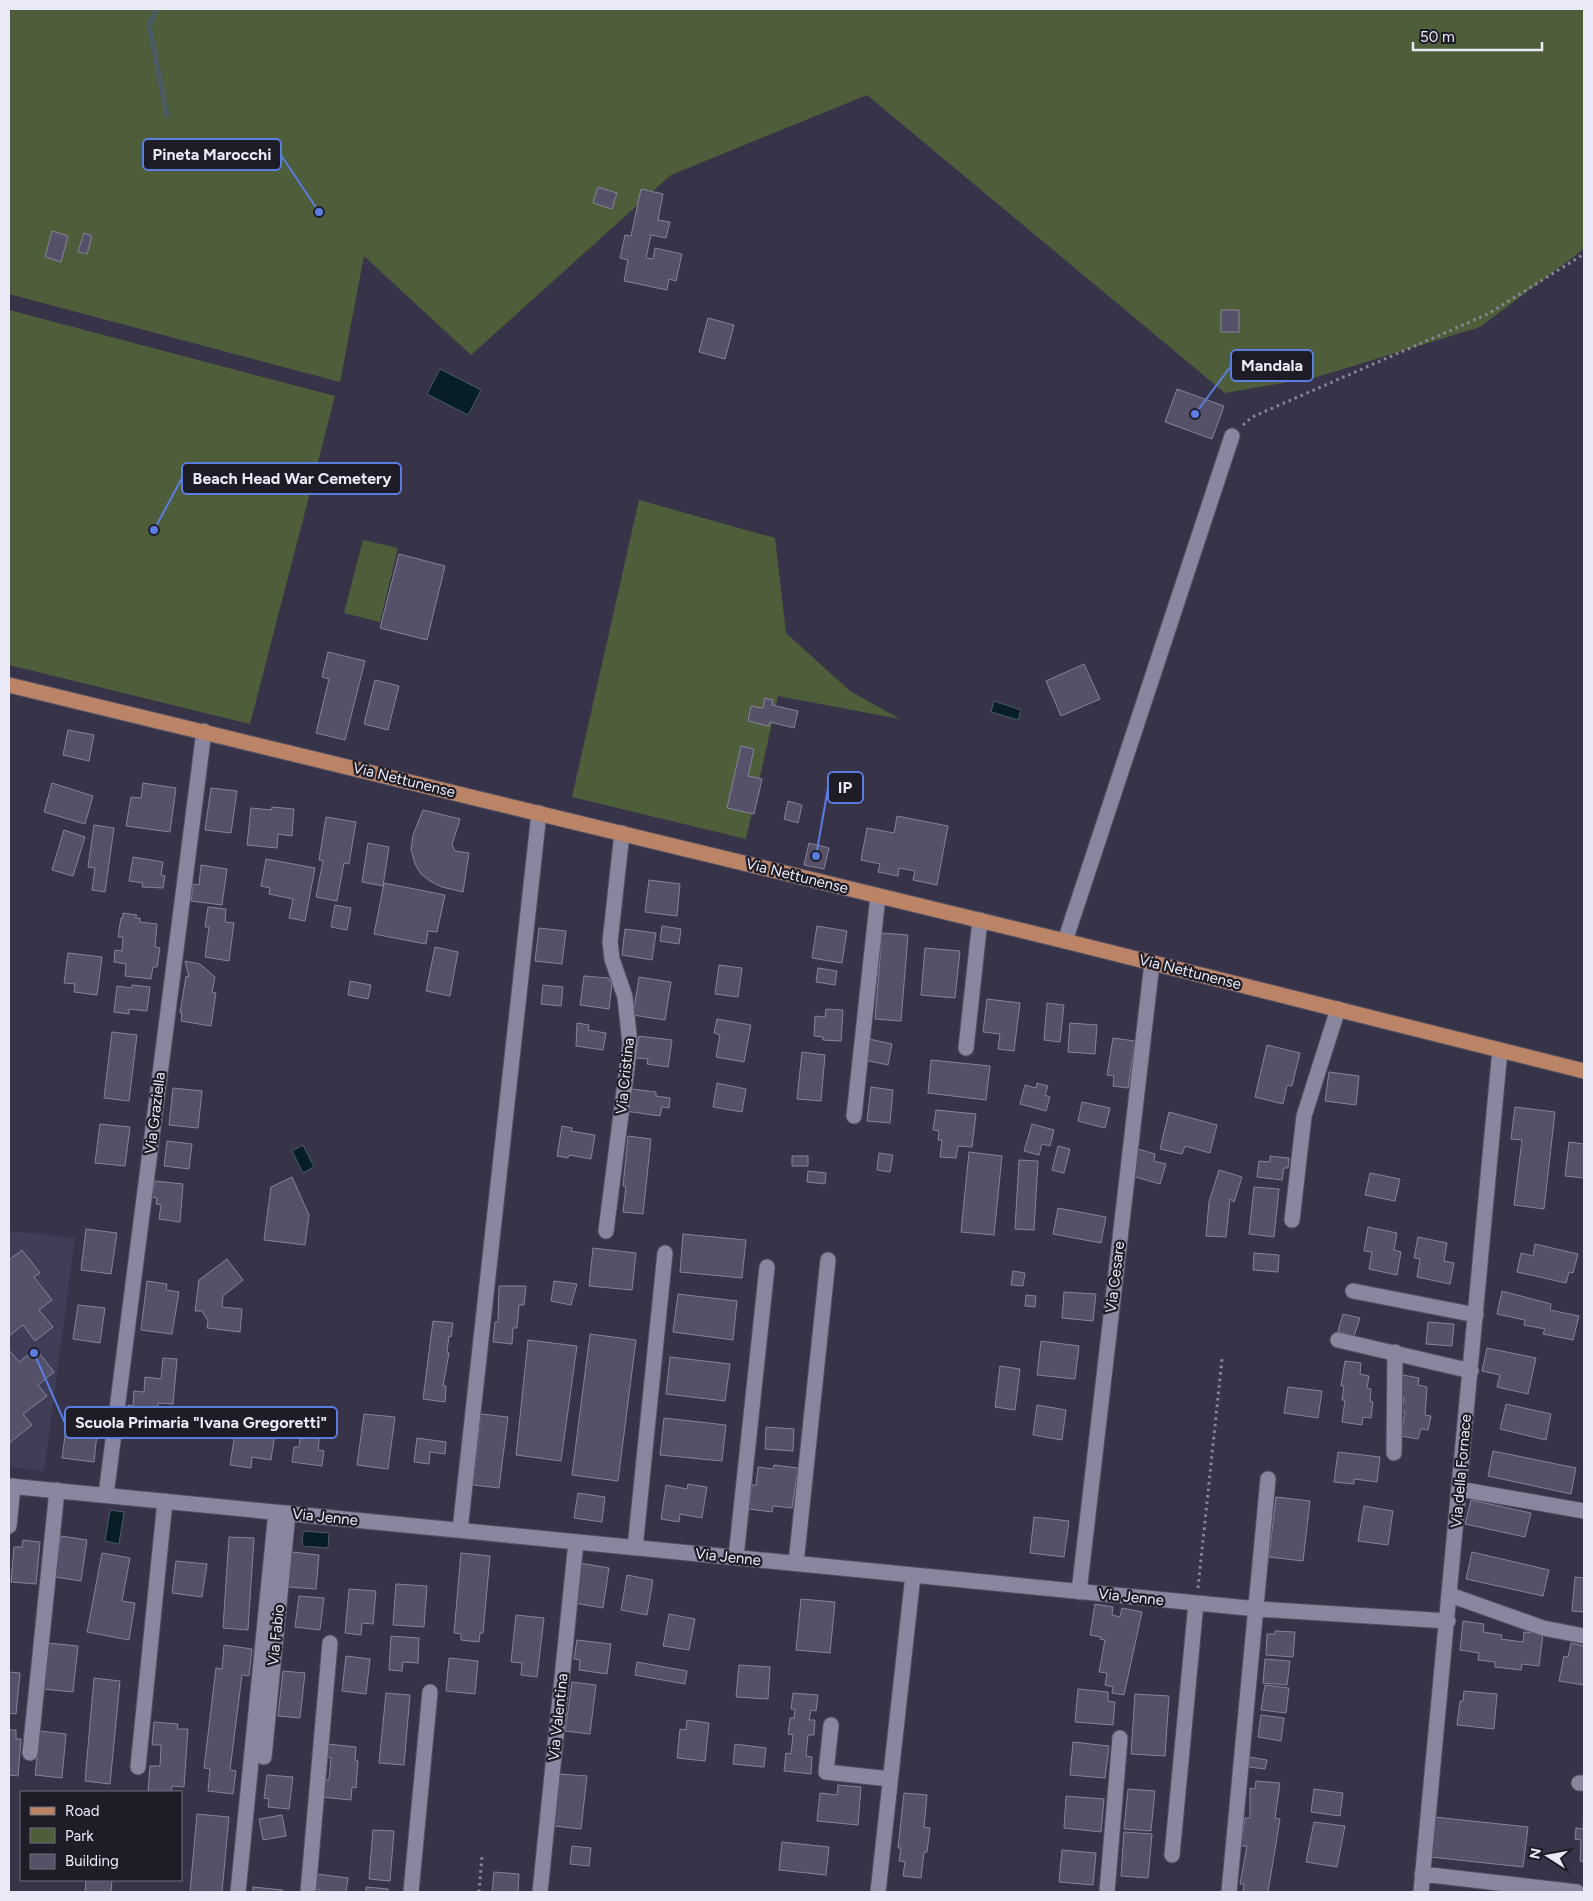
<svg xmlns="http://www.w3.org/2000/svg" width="1593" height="1901" font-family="Figtree,sans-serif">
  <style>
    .built { fill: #403d58 }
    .green { fill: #4f5e3a }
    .water { fill: #071e26; stroke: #4b5b65 }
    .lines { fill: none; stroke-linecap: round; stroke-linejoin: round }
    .stream { stroke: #4b5b65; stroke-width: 5 }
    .building { fill: #545168; stroke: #85839b }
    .minor-casing { stroke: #535163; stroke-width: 17 }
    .major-casing { stroke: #535163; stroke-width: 17 }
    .path { stroke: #8a8799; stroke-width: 3; stroke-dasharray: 2.5 4; stroke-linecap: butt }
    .minor { stroke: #89869f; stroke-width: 15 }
    .major { stroke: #bc8467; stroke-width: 15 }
    .labels { text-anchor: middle; stroke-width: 4.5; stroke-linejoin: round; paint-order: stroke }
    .street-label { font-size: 15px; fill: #ebeaf8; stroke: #1e1d27 }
    .leader { fill: none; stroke: #5b7de2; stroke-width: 2 }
    .callout-dot { fill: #5b7de2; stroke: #1e1d27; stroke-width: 2 }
    .callout { fill: #1e1d27; stroke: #5b7de2; stroke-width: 2 }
    .callout-label { font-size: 16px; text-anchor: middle; font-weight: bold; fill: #ebeaf8 }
  </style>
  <rect width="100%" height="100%" fill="#373449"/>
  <!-- built -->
  <path class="built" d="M9,1231L75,1238L44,1471L9,1467Z"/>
  <!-- green -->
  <path class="green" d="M9,9H1584V249L1480,327L1317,377L1225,393L867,95L671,175L471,355L364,256L340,382L9,294Z
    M9,310L335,396L250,724L9,665Z
    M639,500L775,538L786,633L850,691L900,719L778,696L746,839L572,797Z
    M363,540L398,548L380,622L344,613Z"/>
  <!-- water -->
  <path class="water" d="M440,369L481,390L468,415L427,394Z
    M994,701L1021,710L1018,720L991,712Z
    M303,1145L314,1167L303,1173L292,1151Z
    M110,1510L124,1512L119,1544L105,1541Z
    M303,1531L329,1533L328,1548L302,1546Z"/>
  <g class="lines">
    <!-- stream -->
    <path class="stream" d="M157,9L149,25L167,115"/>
  </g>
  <!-- building -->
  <path class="building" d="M598,187L617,193L612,209L593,203Z
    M641,189L663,194L658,220L670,222L666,238L651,235L646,258L653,259L655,248L682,254L676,281L669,279L667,290L624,281L628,260L620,258L625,235L631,236Z
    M52,231L68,236L61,262L45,257Z
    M84,233L92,236L87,254L78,252Z
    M1221,310H1239V332H1221Z
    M708,318L734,325L725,359L699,352Z
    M1177,389L1224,406L1212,439L1165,422Z
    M399,554L445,566L427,640L380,628Z
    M328,652L365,661L345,740L316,733L329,679L322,677Z
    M1084,664L1100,699L1061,716L1046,681Z
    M375,680L399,686L388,730L364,724Z
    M765,698L773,700L772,705L798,711L794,728L770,722L769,726L748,721L751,706L763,708Z
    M68,730L94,735L89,761L63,755Z
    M741,746L754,749L748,776L762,779L754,814L727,808Z
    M52,783L93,796L85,824L44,812Z
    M143,783L176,788L170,832L126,826L131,797L141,798Z
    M211,788L237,791L231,833L205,830Z
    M788,801L802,805L798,823L784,819Z
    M272,807L294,809L292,836L278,834L277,848L247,845L251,808L271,810Z
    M423,810L460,819L452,845L455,851L469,853L463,892L442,887L430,881L421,874L415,864L411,850L413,835Z
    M897,816L948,826L937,885L913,880L915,871L899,868L898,876L878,872L880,864L861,860L867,828L894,833Z
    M326,817L356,822L349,864L344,863L337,901L316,897L323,861L319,860Z
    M94,825L114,828L105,892L92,890L95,868L88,867Z
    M64,830L85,837L73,876L52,870Z
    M368,843L389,847L383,886L362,882Z
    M809,843L829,848L824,869L804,865Z
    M133,857L163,862L161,875L165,876L163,888L142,887L143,883L129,881Z
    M266,859L315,868L305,921L289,918L293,899L269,894L270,888L261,886Z
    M201,865L227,869L222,905L191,901L193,884L199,885Z
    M649,880L680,884L677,916L645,912Z
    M384,883L445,895L437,932L428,931L426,944L374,934Z
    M335,905L351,908L347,930L331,927Z
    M208,907L226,909L225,922L234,923L229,961L205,957L209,927H205Z
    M123,913L137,915L135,918H140V922L157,924L155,947L160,948L157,967H153L151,979L125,976L126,964L114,962L115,950L122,951L123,937H118L121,918H123Z
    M662,926L681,929L679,944L660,941Z
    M817,926L847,931L842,963L812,958Z
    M539,928L566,931L562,964L535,961Z
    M625,929L656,933L652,960L622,955Z
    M882,933L908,935L901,1021L875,1019Z
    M435,947L458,952L450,996L426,991Z
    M925,948L960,951L955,998L921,995Z
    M68,953L102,957L97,995L74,992L75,984L64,983Z
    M185,961L200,964L215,977L212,992L216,993L211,1026L181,1021L182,1013H180L186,976L189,977Z
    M719,965L742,968L738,997L715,994Z
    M818,968L837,971L835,985L816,982Z
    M584,976L608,978L612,984L609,1009L580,1005Z
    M639,977L671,982L665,1020L633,1015Z
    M350,981L371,985L368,999L348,995Z
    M132,985L150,987L147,1011L129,1009V1014L114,1012L117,986L132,988Z
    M543,985L563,987L561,1006L541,1004Z
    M987,999L1020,1003L1014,1051L998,1049L1000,1034L983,1032Z
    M1047,1003L1064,1005L1060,1042L1044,1040Z
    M826,1009L843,1010L841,1041L823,1040V1037L814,1036L815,1016L825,1017Z
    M717,1019L751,1025L744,1062L716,1057L720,1035L714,1033Z
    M577,1023L589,1025L588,1030L606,1033L603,1050L576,1046Z
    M1070,1023L1097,1025L1095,1054L1068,1052Z
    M112,1032L137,1035L129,1101L104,1098Z
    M639,1036L672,1040L668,1067L647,1064L648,1059L636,1058Z
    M1113,1038L1135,1041L1128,1088L1113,1086L1114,1076L1107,1075Z
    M869,1039L892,1044L888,1065L864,1060Z
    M1267,1045L1300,1053L1292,1086L1287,1085L1283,1104L1255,1097Z
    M802,1052L825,1055L821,1101L797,1099Z
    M931,1060L990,1066L986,1100L928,1093Z
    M1329,1072L1359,1076L1356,1105L1325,1101Z
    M717,1083L746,1089L742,1112L713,1107Z
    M1037,1083L1048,1086L1045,1095L1050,1097L1046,1111L1020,1104L1025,1085L1036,1088Z
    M871,1087L893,1090L890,1123L867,1121Z
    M173,1088L202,1091L198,1128L169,1125Z
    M632,1089L656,1092V1096L670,1098L669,1108L662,1107L660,1116L625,1111Z
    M1082,1102L1110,1108L1105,1128L1078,1121Z
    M1515,1107L1555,1112L1544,1209L1514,1205L1522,1140L1511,1139Z
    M936,1110L976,1114L972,1147L958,1146L956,1158L940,1157L942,1140H938L939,1131L933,1130Z
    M1169,1112L1217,1125L1210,1153L1185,1146L1182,1154L1160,1149Z
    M100,1124L130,1127L125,1166L95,1163Z
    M1032,1124L1054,1130L1050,1146L1042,1144L1039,1155L1024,1151Z
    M562,1126L572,1128L571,1131L595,1135L591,1159L569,1155L568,1158L557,1156Z
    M628,1136L651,1139L643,1214L623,1212L626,1186H623Z
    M167,1141L192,1144L189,1169L164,1166Z
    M1569,1142L1584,1144V1178L1565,1176Z
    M1058,1146L1070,1149L1064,1173L1052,1170Z
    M1138,1149L1155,1154L1154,1161L1166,1164L1160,1184L1132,1176Z
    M969,1152L1002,1156L994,1235L961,1232Z
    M879,1153L893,1155L890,1172L877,1170Z
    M792,1156H808V1166H792Z
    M1270,1156L1289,1158L1288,1168H1284L1282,1180L1257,1177L1259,1161L1270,1162Z
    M1019,1160L1038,1161L1034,1230L1015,1229Z
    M1219,1170L1242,1177L1234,1202L1230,1199L1226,1237L1206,1236L1209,1202Z
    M808,1171L826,1173L825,1184L807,1182Z
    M1370,1173L1400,1179L1395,1201L1365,1195Z
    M292,1177L309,1215L305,1245L264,1240L271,1187Z
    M155,1181L183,1184L180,1222L159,1219L161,1205L156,1204L157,1198L152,1197Z
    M1254,1187L1279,1189L1274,1237L1249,1234Z
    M1058,1208L1106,1217L1101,1243L1053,1234Z
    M1368,1227L1397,1233L1394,1250L1401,1252L1397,1275L1369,1269L1372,1252L1364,1251Z
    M86,1229L117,1233L111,1274L81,1270Z
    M683,1234L746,1240L742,1278L680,1272Z
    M1418,1237L1447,1243L1444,1261L1454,1263L1450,1284L1417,1277L1420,1259L1414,1258Z
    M1535,1244L1578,1254L1573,1273L1569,1272L1566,1283L1517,1272L1521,1253L1533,1256Z
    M593,1248L636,1253L632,1290L589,1286Z
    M22,1250L40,1273L34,1277L52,1300L39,1310L53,1327L35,1341L23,1325L9,1336V1260Z
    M1254,1253L1279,1255L1278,1272L1253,1270Z
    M227,1259L243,1280L223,1296L222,1307L242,1309L240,1332L207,1328L208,1321L202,1311H195L199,1280Z
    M1013,1271L1025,1273L1023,1286L1011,1285Z
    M147,1281L167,1284L166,1290L179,1292L172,1334L141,1330Z
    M554,1281L577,1284L571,1305L551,1301Z
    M499,1286H526L524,1305H519L517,1328H513L512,1344L493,1342L495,1322H498Z
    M1502,1291L1551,1304L1550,1310L1579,1316L1573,1340L1543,1334L1545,1329L1524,1325L1525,1320L1497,1314Z
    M1064,1292L1096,1294L1093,1321L1062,1318Z
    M678,1294L737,1301L733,1340L673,1332Z
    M1026,1295L1036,1296L1035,1307L1025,1306Z
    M78,1305L105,1308L100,1343L73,1339Z
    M1343,1314L1360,1318L1354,1336L1338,1331Z
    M433,1321L453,1323L451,1337L449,1336L447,1352L449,1353L443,1386H446L445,1402L423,1399Z
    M1428,1322L1454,1324L1452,1346L1426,1344Z
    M590,1334L636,1340L618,1481L572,1475Z
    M528,1340L577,1346L561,1461L516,1455Z
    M1041,1341L1079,1346L1075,1379L1037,1375Z
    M1487,1348L1536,1358L1528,1394L1497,1387L1500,1375L1482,1371Z
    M36,1349L54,1372L38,1385L47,1396L23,1414L32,1425L9,1443V1350L19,1362Z
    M670,1357L730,1364L725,1401L666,1394Z
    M163,1358L177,1359L173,1404L158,1403L155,1436L125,1433L128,1405L133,1406L134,1391L144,1392L145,1377L161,1379Z
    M1345,1361L1361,1363L1360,1374L1369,1376L1367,1388L1371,1389L1370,1401L1373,1402L1371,1418L1363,1417L1362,1425L1342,1422L1345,1400H1342L1344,1386H1341Z
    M1000,1366L1020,1369L1015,1410L995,1407Z
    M1403,1375L1419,1378L1418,1385L1427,1387L1425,1415L1431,1416L1428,1430L1421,1429L1418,1439L1401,1436L1405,1412L1401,1411L1404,1398L1398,1397Z
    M1288,1387L1322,1391L1318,1418L1284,1413Z
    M1506,1404L1551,1414L1546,1440L1500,1429Z
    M1037,1405L1066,1410L1062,1440L1033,1435Z
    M364,1414L395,1417L388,1469L357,1465Z
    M481,1414L508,1417L499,1488L473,1485Z
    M664,1418L726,1425L722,1461L660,1455Z
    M67,1421L98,1424L94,1462L62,1458Z
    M766,1427L794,1429L793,1451L765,1449Z
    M249,1429L275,1433L271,1460L252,1457L251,1468L230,1465L235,1433L248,1435Z
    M301,1431L320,1433L318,1450L324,1451L322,1466L292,1462L294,1447H299Z
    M417,1438L446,1442L445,1454L430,1452L429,1464L414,1462Z
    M1493,1451L1576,1468L1571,1494L1488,1476Z
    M1338,1452L1380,1457L1377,1482L1354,1479V1484L1334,1482Z
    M774,1465L798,1468L792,1508L773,1506L772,1512L749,1509L752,1485H756L758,1467L773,1469Z
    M688,1484L707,1487L702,1518L680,1514L679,1522L661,1519L666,1485L687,1489Z
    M578,1493L605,1497L602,1522L574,1518Z
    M1276,1497L1310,1501L1303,1561L1269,1557Z
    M1471,1500L1531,1513L1525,1537L1465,1524Z
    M1364,1506L1393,1511L1388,1545L1358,1541Z
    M1034,1517L1069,1521L1064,1557L1030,1553Z
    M61,1536L87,1540L81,1581L55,1577Z
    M229,1537L254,1538L248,1630L223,1628Z
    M23,1540L40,1542L36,1584L11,1582L14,1547H22Z
    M292,1552L319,1555L316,1589L288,1587Z
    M1472,1552L1549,1570L1543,1596L1466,1579Z
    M102,1553L130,1558L122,1601L135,1603L129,1640L87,1632Z
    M461,1553L490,1556L483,1633H480L479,1642L461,1640V1634L454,1633Z
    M176,1561L207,1564L202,1597L172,1593Z
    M580,1563L609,1568L603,1608L574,1603Z
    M627,1575L653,1580L647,1615L621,1610Z
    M1575,1577L1584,1578V1612L1572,1611Z
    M396,1584L427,1586L424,1627L393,1625Z
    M349,1589L376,1591L373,1624L362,1623L361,1635L345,1633Z
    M299,1596L324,1598L320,1630L295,1627Z
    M801,1599L835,1602L830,1653L796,1650Z
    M1095,1604L1113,1607L1112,1615L1120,1617L1122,1608L1142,1612L1124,1695L1112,1693L1113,1687L1105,1685L1107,1673L1099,1672L1105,1640L1100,1639L1101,1637L1090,1635Z
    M669,1614L695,1619L689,1650L663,1646Z
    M516,1615L544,1618L537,1677L521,1675L522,1663L511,1662Z
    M1463,1621L1484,1624L1483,1632L1502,1635L1501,1639L1523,1642L1524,1632L1543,1634L1539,1666L1522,1664L1521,1670L1495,1667V1662L1478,1660L1479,1653L1460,1650Z
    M1275,1631L1295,1632L1293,1657L1266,1655L1267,1634H1275Z
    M391,1636L419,1638L418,1663L403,1662L402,1671L389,1670Z
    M577,1640L611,1644L607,1674L579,1670L580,1660L574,1659Z
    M48,1643L78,1646L73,1692L43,1689Z
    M1571,1643L1584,1646V1685L1559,1681L1564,1656L1568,1657Z
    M224,1645L252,1649L249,1676L242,1675L230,1770L236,1771L233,1794L208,1791L210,1769L204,1768L216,1668L222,1669Z
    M346,1656L370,1659L366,1694L342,1691Z
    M449,1658L478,1661L475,1694L446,1691Z
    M1265,1659L1290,1661L1287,1685L1263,1683Z
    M637,1662L687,1671L685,1684L635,1675Z
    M739,1665L770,1667L768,1699L736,1697Z
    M283,1671L305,1673L300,1718L278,1716Z
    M9,1672L20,1673L16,1714L9,1713Z
    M94,1678L120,1681L110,1784L85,1781Z
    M572,1682L596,1685L590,1734L565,1731Z
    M1265,1685L1289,1688L1286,1713L1261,1710Z
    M1078,1689L1108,1692V1701L1115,1702L1113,1725L1075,1722Z
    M1464,1691L1497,1694L1494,1729L1457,1725L1460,1701H1463Z
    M386,1693L410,1695L404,1765L379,1763Z
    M793,1693L818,1695L816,1711L811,1710L809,1720H815L814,1735H808L806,1756L812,1757L811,1774L784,1771L786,1753L791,1754L793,1735L788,1734L790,1718H794L795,1709H791Z
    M1135,1694L1169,1696L1165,1756L1131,1754Z
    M1261,1715L1284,1718L1281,1741L1258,1737Z
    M687,1720L709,1723L705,1761L677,1758L680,1729L686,1730Z
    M154,1722L178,1724L177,1729H188L184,1787L172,1786L171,1792H148L150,1766H160L161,1745H152Z
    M9,1730H16V1739H21L18,1776L9,1775Z
    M40,1731L66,1734L62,1778L35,1775Z
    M1073,1742L1109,1746L1105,1778L1070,1775Z
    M328,1744L356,1747L355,1760L358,1761L356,1788L352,1787L351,1800L321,1797L323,1780H329L331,1758L327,1757Z
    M735,1744L766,1748L764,1767L733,1764Z
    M1250,1757L1267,1760L1265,1769L1249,1767Z
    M560,1774L587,1776L581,1829L554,1826Z
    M267,1775L293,1777L289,1809L268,1807L269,1799L264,1798Z
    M1256,1781L1280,1783L1275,1818L1280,1819L1268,1892H1243L1244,1884H1240L1247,1846H1241L1245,1818H1250V1788L1255,1789Z
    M838,1785L861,1787L858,1825L817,1821L820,1793L837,1795Z
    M1128,1789L1155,1791L1151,1831L1124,1829Z
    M1314,1789L1343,1793L1340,1816L1311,1812Z
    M904,1793L927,1795L924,1827L930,1828L927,1852H924L921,1878L903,1876L905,1862L899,1861L901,1848H898Z
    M1066,1796L1104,1799L1101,1832L1064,1828Z
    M1584,1807V1862L1580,1861L1581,1840L1575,1839L1576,1828L1583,1829Z
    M197,1814L229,1817L222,1892H190Z
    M282,1815L286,1836L263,1840L259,1819Z
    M1434,1817L1528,1827L1523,1867L1430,1857Z
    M1314,1822L1345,1826L1337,1867L1306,1862Z
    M373,1830L394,1831L390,1881L369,1879Z
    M1124,1832L1152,1834L1148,1878L1121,1876Z
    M782,1842L829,1847L826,1875L779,1870Z
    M572,1846L591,1848L589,1866L570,1864Z
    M1062,1850L1096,1853L1093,1885L1059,1882Z
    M494,1872L519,1874L518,1892H492Z
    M317,1874L348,1878L346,1892H320V1890L315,1889Z
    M86,1880H112L111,1892H85Z
    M253,1887L283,1890L282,1892H253Z
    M366,1887L388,1889V1892H366Z"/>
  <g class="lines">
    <defs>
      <path id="minor" d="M1065,941L1232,436
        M966,1048L980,920
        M854,1116L878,896
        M1292,1220L1304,1116L1338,1009
        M606,1231L630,1044L625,997L612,959L610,942L622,833
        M1353,1291L1476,1315
        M1338,1340L1471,1371
        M1394,1453L1395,1352
        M9,1486L1258,1609L1448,1621
        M1459,1489L1584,1511
        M106,1495L204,731
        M9,1526L13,1486
        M460,1530L539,813
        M635,1548L665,1253
        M736,1557L767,1267
        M796,1563L828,1260
        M1079,1592L1152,963
        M1450,1595L1543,1628L1584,1636
        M831,1725L826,1772L890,1779
        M30,1753L57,1490
        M264,1757L288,1513
        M138,1767L165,1501
        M1579,1783H1584
        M1172,1855L1196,1603
        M1422,1874L1577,1892
        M238,1892L276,1512
        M308,1892L330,1643
        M411,1892L430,1692
        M540,1892L576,1542
        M878,1892L913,1575
        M1107,1892L1120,1738
        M1229,1892L1268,1479
        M1421,1892L1500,1050"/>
      <path id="major" d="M9,685L1065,941L1584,1071"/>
    </defs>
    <!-- minor casing -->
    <use href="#minor" class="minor-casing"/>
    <!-- major casing -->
    <use href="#major" class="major-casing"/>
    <!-- path -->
    <path class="path" d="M1243,425L1252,417L1488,314L1584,254
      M1198,1588L1222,1359
      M479,1892L482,1856"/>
    <!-- minor -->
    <use href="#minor" class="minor"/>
    <!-- major -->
    <use href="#major" class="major"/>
  </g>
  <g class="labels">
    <!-- street labels -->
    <g class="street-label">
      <text transform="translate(404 780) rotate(14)" y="5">Via Nettunense</text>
      <text transform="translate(797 876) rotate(14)" y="5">Via Nettunense</text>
      <text transform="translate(1190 972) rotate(14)" y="5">Via Nettunense</text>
      <text transform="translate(625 1076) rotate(-84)" y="5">Via Cristina</text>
      <text transform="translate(155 1113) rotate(-83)" y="5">Via Graziella</text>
      <text transform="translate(1115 1277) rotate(-83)" y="5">Via Cesare</text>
      <text transform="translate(1461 1471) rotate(-85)" y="5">Via della Fornace</text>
      <text transform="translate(325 1517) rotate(6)" y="5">Via Jenne</text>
      <text transform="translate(728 1557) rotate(6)" y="5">Via Jenne</text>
      <text transform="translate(1131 1597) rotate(6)" y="5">Via Jenne</text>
      <text transform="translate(276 1635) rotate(-84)" y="5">Via Fabio</text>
      <text transform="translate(558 1717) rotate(-84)" y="5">Via Valentina</text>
    </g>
  </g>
  <!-- callouts -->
  <path class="leader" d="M319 212L281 155M1195 414L1231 366M154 530L182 478M816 856L828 788M34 1353L65 1423"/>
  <g class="callout-dot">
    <circle cx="319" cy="212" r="5"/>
    <circle cx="1195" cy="414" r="5"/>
    <circle cx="154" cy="530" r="5"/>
    <circle cx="816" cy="856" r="5"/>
    <circle cx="34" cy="1353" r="5"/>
  </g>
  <g class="callout">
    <rect x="143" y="139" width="138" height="31" rx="5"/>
    <rect x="1231" y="350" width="82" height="31" rx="5"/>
    <rect x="182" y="463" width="219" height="31" rx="5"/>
    <rect x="828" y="772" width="35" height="31" rx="5"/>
    <rect x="65" y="1407" width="272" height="31" rx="5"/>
  </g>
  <g class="callout-label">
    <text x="212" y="160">Pineta Marocchi</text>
    <text x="1272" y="371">Mandala</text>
    <text x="292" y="484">Beach Head War Cemetery</text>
    <text x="845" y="793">IP</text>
    <text x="201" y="1428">Scuola Primaria "Ivana Gregoretti"</text>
  </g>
  <!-- border -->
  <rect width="1593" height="1901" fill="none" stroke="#ebeaf8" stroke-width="20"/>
  <!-- legend -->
  <rect x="20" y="1791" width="162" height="90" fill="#1e1d27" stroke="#706f7b"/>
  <rect x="30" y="1807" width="25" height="8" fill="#bc8467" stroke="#706f7b"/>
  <text x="65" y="1816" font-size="15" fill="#ebeaf8">Road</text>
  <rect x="30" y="1828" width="25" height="15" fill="#4f5e3a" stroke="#706f7b"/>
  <text x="65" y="1841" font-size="15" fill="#ebeaf8">Park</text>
  <rect x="30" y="1854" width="25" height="15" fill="#545168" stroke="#706f7b"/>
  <text x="65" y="1866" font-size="15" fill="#ebeaf8">Building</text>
  <!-- north arrow -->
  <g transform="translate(1548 1856) rotate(281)" stroke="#1e1d27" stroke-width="4" paint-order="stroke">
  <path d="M0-4L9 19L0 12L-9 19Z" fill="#ebeaf8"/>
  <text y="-8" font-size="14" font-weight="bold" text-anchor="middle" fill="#ebeaf8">N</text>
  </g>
  <!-- scale -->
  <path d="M1413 42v8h129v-8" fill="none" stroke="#ebeaf8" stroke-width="2.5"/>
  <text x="1420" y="42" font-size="15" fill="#ebeaf8" stroke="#1e1d27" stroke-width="4" paint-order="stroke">50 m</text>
</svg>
